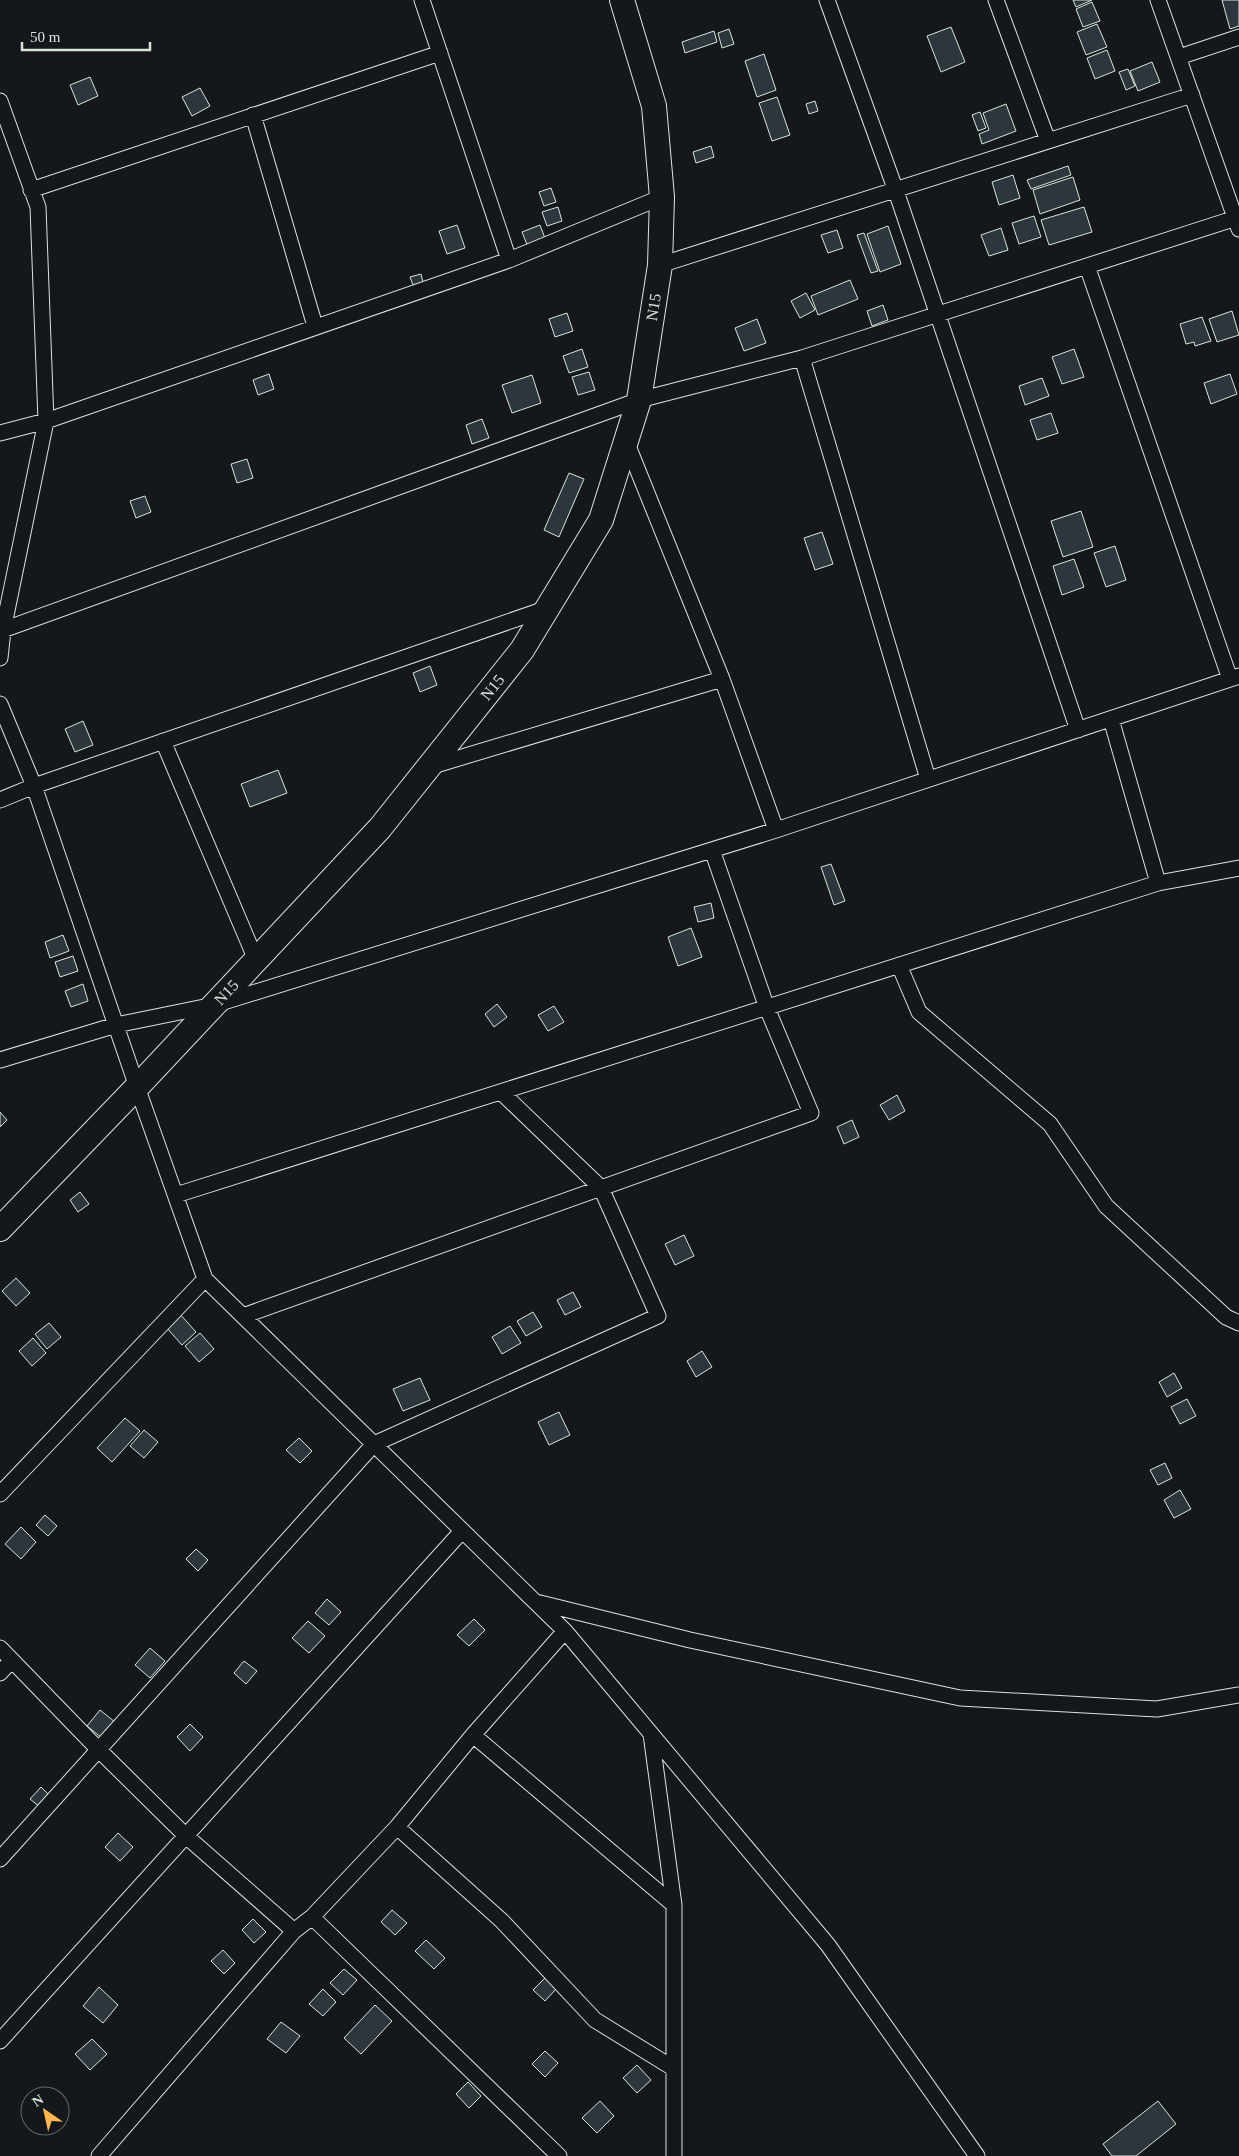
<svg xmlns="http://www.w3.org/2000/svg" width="1239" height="2156" font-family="Georgia,serif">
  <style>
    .building { fill: #2c363c; stroke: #d8e6dc }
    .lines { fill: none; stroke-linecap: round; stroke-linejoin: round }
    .minor-casing { stroke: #d8e6dc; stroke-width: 17 }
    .primary-casing { stroke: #d8e6dc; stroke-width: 26 }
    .minor { stroke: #14181c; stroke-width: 15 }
    .primary { stroke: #14181c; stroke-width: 24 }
    .labels { text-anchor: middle; stroke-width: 4; stroke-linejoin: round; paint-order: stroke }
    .street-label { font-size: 16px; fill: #d8e6dc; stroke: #14181c }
  </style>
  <rect width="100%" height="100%" fill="#14181c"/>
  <!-- building -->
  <path class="building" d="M1073,0H1092L1076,7Z
    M1222,0H1239V26L1230,29Z
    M1092,2L1100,21L1083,27L1076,9Z
    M1097,24L1107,47L1086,55L1077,32Z
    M951,27L965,62L941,72L927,36Z
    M729,29L734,44L722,48L718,33Z
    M714,31L717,42L685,53L682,42Z
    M1107,50L1115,71L1095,79L1087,58Z
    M764,54L776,90L757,97L745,61Z
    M1152,62L1160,82L1138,91L1130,71Z
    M1128,69L1135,86L1126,90L1119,72Z
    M90,77L98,96L78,105L70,85Z
    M200,88L210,106L192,116L182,97Z
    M777,97L790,135L772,141L759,103Z
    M815,101L818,111L809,114L806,104Z
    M1006,104L1016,131L982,144L979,134L989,130L983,113Z
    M980,112L986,128L978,131L972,115Z
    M711,146L714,157L696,163L693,152Z
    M1068,166L1071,175L1031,189L1027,180Z
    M1013,175L1020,198L999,205L992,182Z
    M1073,177L1080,200L1040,214L1033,190Z
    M551,188L556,202L544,206L539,192Z
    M558,207L562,221L547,226L542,212Z
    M1084,207L1092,232L1049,245L1041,220Z
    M1034,216L1041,237L1019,244L1012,223Z
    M457,225L465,248L447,254L439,231Z
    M540,225L546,241L528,247L522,232Z
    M888,226L901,264L880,272L867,234Z
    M1001,228L1008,250L989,256L981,235Z
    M837,230L843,248L828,253L821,235Z
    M864,233L878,271L871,273L857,235Z
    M421,274L423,282L413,285L410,277Z
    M850,280L858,299L818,315L811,296Z
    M806,293L815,310L800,318L791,301Z
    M883,305L888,320L872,326L867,311Z
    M1232,311L1239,335L1217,342L1209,319Z
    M567,313L573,331L555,337L549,319Z
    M1202,317L1211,341L1195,346L1194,342L1186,344L1180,324Z
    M757,319L766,343L744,351L735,328Z
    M582,349L588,367L569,373L563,356Z
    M1074,349L1084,377L1062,384L1052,357Z
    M589,372L595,390L578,395L572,377Z
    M269,374L274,389L258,395L253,380Z
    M1230,374L1237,394L1211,404L1204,383Z
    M532,375L541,403L512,413L502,385Z
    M1042,378L1049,396L1025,405L1019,386Z
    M1051,413L1058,433L1037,440L1030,420Z
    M482,419L489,438L472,444L466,425Z
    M247,459L253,478L237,483L231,464Z
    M569,473L584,479L559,537L544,530Z
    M145,496L151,512L136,518L130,501Z
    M1081,511L1093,547L1063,557L1051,521Z
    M822,532L833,564L815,570L804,538Z
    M1115,546L1126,580L1106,587L1094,553Z
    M1074,559L1084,587L1062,595L1053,566Z
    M430,666L437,685L420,692L413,673Z
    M83,721L93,745L75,752L65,729Z
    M278,770L287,793L250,807L241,784Z
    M831,864L845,901L834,905L821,867Z
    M711,903L714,918L698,922L694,907Z
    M691,928L702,957L678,966L668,937Z
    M63,935L69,951L50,958L45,942Z
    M73,956L78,971L60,977L55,962Z
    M83,984L88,1001L71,1007L65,991Z
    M497,1004L507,1017L494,1027L485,1014Z
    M554,1006L564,1022L548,1031L538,1015Z
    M897,1095L905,1111L889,1120L880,1105Z
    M0,1112L7,1120L0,1127Z
    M852,1120L859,1137L844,1144L837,1127Z
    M80,1192L89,1204L78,1212L70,1200Z
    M684,1235L694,1256L675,1265L665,1244Z
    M16,1278L30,1293L16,1306L2,1291Z
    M573,1292L581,1307L565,1315L557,1300Z
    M533,1312L542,1327L526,1336L517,1321Z
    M179,1313L196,1332L182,1345L165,1326Z
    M49,1323L61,1337L47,1349L35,1334Z
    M510,1326L521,1343L502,1354L492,1337Z
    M200,1333L214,1349L199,1362L185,1346Z
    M33,1338L46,1353L32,1366L19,1351Z
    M702,1351L712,1367L696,1377L687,1361Z
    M1174,1373L1182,1388L1167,1397L1159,1382Z
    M420,1378L430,1400L403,1411L393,1389Z
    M1187,1399L1196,1416L1180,1424L1171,1407Z
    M559,1412L570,1435L549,1445L538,1422Z
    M125,1418L140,1431L112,1462L97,1448Z
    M144,1430L158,1442L144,1458L130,1446Z
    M299,1438L312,1451L300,1463L286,1450Z
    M1165,1463L1172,1478L1158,1485L1150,1470Z
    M1180,1490L1191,1509L1174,1518L1164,1500Z
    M45,1515L57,1526L48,1536L36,1525Z
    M21,1527L36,1542L21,1559L5,1544Z
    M196,1549L208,1560L198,1571L186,1559Z
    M327,1599L341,1612L329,1625L315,1613Z
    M474,1619L485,1630L469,1646L457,1635Z
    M308,1621L325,1636L309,1653L292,1638Z
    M150,1648L165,1661L150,1678L135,1665Z
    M244,1661L257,1671L246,1684L234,1673Z
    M100,1710L115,1722L102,1738L87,1726Z
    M190,1724L203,1737L190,1751L177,1737Z
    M41,1787L51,1797L41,1808L30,1799Z
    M118,1833L133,1847L120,1861L105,1847Z
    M392,1910L407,1923L395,1935L381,1922Z
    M253,1919L266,1932L254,1943L242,1930Z
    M426,1940L445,1958L434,1969L415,1951Z
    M223,1950L235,1963L224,1974L211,1961Z
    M344,1969L357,1980L343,1995L330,1983Z
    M545,1978L557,1988L545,2001L533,1990Z
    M99,1987L118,2005L103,2023L83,2006Z
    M323,1989L336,2002L323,2016L309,2004Z
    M375,2005L392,2021L361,2054L344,2038Z
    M281,2022L300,2036L286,2053L267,2039Z
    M92,2039L107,2054L90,2070L75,2054Z
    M545,2051L558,2063L545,2077L532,2064Z
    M637,2065L651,2080L637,2093L623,2078Z
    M468,2082L481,2096L469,2108L456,2094Z
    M600,2101L614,2116L597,2133L582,2118Z
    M1158,2101L1176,2124L1136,2156H1112L1103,2144Z"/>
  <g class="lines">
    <defs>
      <path id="minor" d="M422,0L509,260
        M827,0L896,191L1078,730
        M996,0L1048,141
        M1158,0L1239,229
        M1179,57L1239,37
        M0,101L38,207L46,421L3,630L0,658
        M253,115L315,326
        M31,190L440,53
        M660,265L1192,95
        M1087,266L1230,679
        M802,358L928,779
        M0,433L46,421L509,260L662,197
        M626,441L722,679L776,830
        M0,631L639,400L802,358L1239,217
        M0,704L34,786L137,1087L205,1279L565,1631L828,1945L977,2156
        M163,741L256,960
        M429,767L722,679
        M0,800L34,786L548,608
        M1158,883L1239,868
        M899,965L919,1012L1050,1124L1106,1206L1226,1317L1239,1323
        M0,1060L116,1025L214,1005L776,830L1239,676
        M176,1195L1158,883L1111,719
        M243,1316L811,1113L767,1008L712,850
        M0,1494L205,1279
        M536,1602L690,1640L960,1698L1157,1709L1239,1695
        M0,1648L98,1749L186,1836L294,1931
        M0,1673L11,1661
        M651,1734L674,1905V2156
        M473,1735L674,1905
        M397,1827L502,1921L595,2020L673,2068
        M0,1859L374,1444L658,1316L601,1188L501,1092
        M312,1917L559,2156
        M0,2041L462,1531
        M99,2156L294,1931L312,1917L397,1827L473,1735L565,1631"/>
      <path id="primary" d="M0,1229L137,1087L380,828L522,650L601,520L639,400L660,265L662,197L654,106L622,0"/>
    </defs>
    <!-- minor casing -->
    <use href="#minor" class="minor-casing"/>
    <!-- primary casing -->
    <use href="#primary" class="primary-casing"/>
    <!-- minor -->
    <use href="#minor" class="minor"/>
    <!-- primary -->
    <use href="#primary" class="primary"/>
  </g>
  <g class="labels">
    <!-- street labels -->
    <g class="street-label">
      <text transform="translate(653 307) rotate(-81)" y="6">N15</text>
      <text transform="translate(492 687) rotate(-51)" y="6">N15</text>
      <text transform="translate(226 992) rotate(-47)" y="6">N15</text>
    </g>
  </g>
  <!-- north arrow -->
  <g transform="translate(45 2111) rotate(326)"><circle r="24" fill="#14181c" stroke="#626a69"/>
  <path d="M0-4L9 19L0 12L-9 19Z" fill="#ffb74d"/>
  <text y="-8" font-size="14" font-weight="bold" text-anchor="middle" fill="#d8e6dc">N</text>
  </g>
  <!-- scale -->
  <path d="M22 42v8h128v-8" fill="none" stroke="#d8e6dc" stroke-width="2.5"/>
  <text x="30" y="42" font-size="15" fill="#d8e6dc" stroke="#14181c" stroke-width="4" paint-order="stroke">50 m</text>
</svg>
